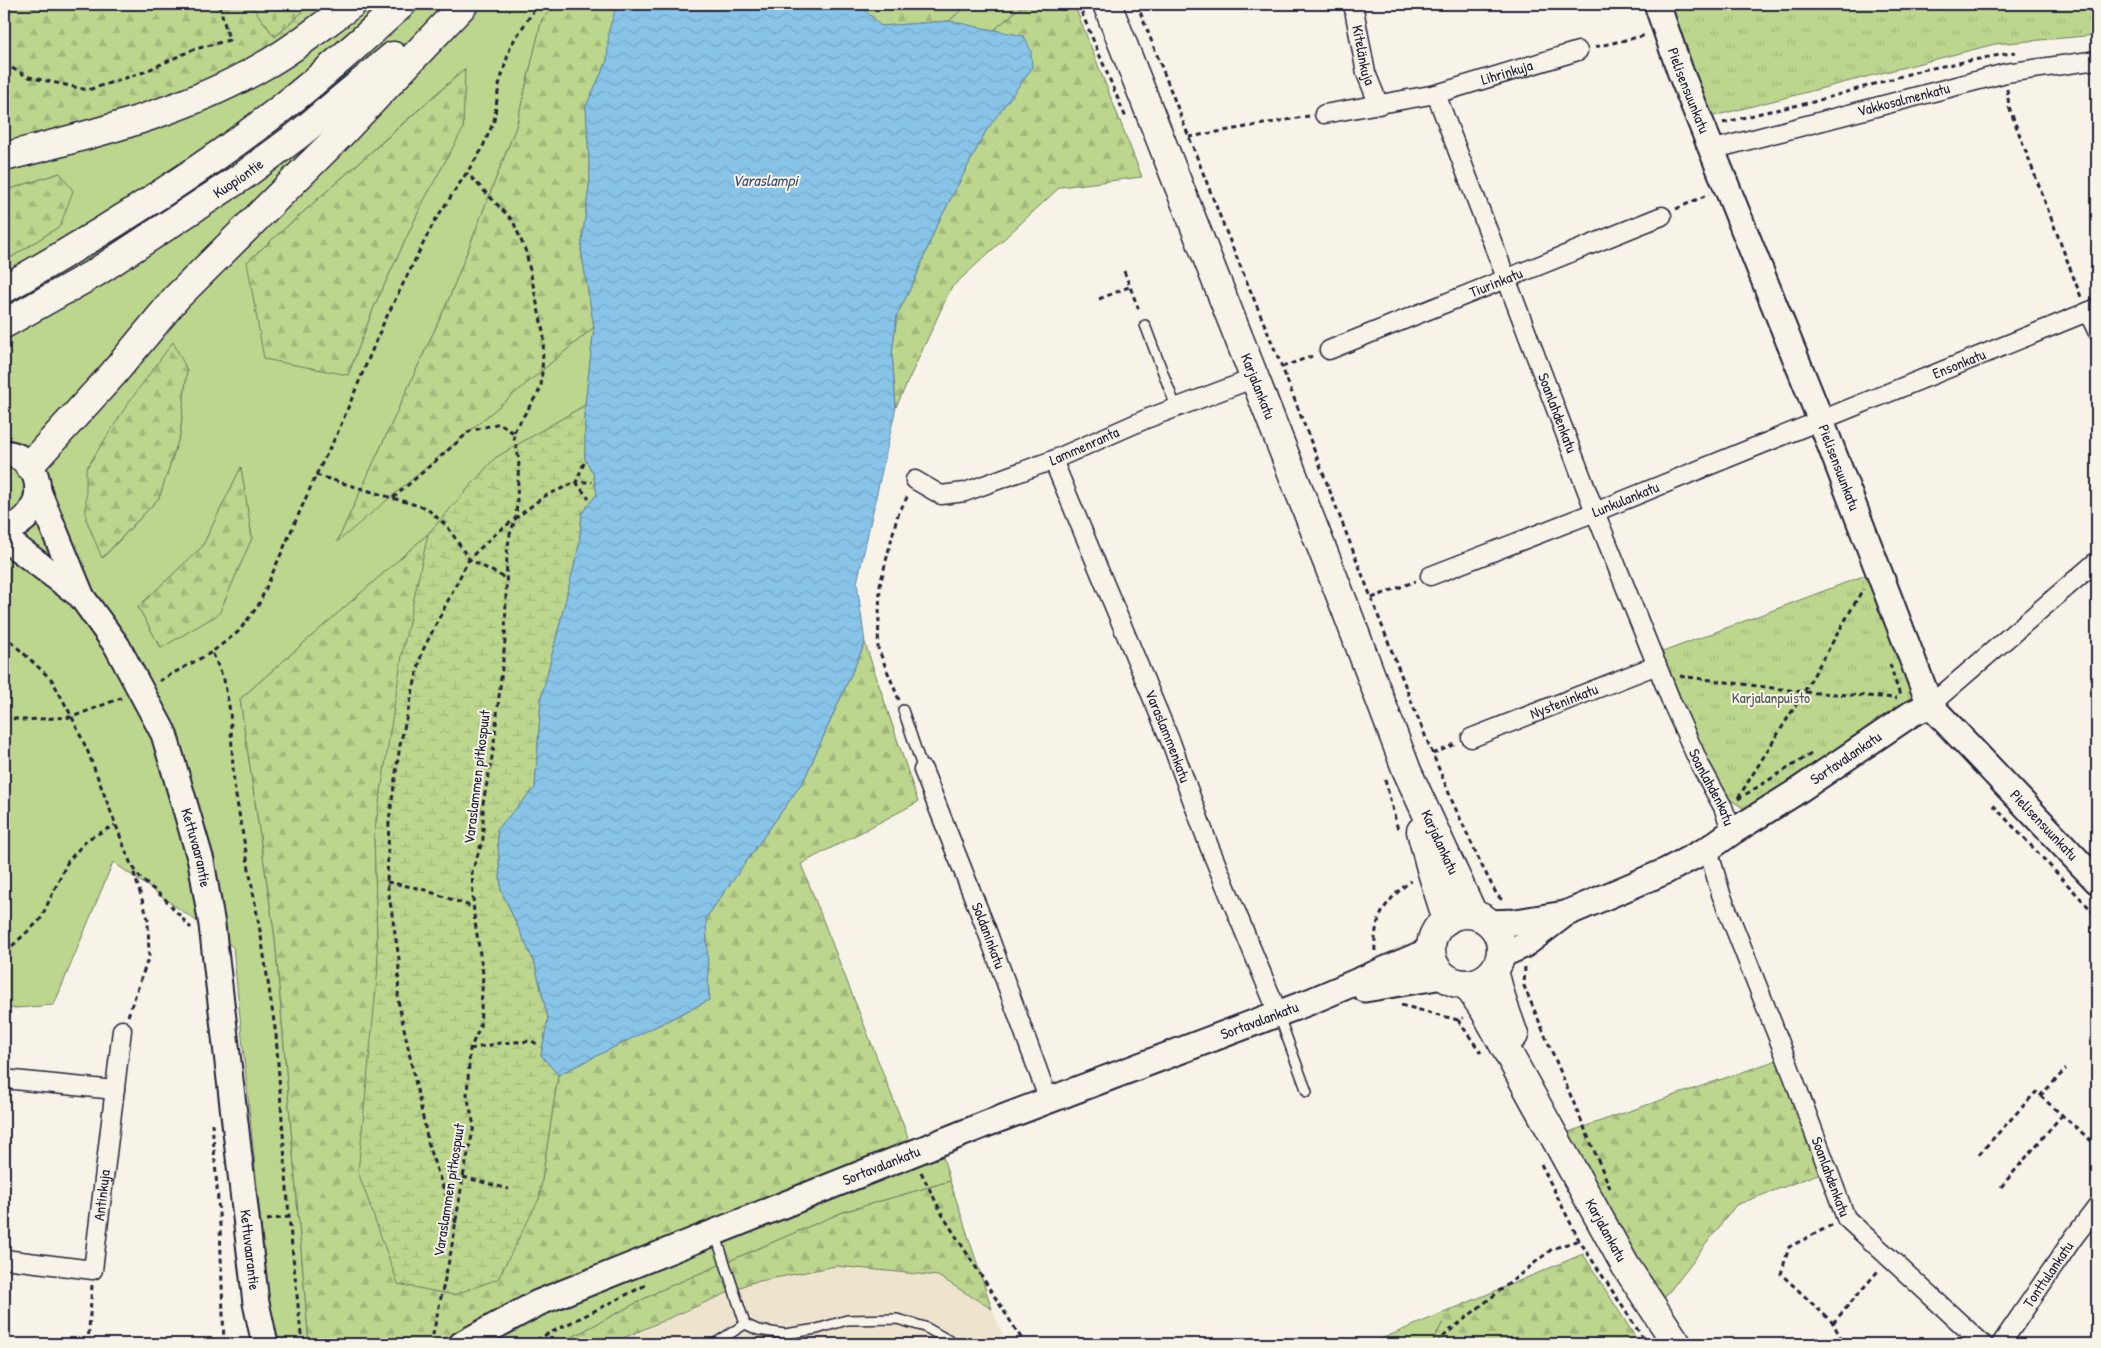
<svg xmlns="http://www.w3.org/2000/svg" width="2101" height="1348" font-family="'Patrick Hand',sans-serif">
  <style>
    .built { fill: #eee4ce }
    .grass { fill: #bcd68d; stroke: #6f7c64; fill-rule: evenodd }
    .forest { fill: url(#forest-firs); stroke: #6f7c64 }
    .wetland { fill: url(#wetland-marsh); stroke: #6f7c64 }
    .cemetery { fill: url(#cemetery-stones); stroke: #6f7c64 }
    .park { fill: url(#park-tufts); stroke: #6f7c64 }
    .water { fill: url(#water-waves); stroke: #5f83a3 }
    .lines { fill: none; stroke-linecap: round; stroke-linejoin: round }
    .lane-casing { stroke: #22223b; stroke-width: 12 }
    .street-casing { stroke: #22223b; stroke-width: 21 }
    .secondary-casing { stroke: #22223b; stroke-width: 29 }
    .primary-casing { stroke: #22223b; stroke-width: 31 }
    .highway-casing { stroke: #22223b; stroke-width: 31 }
    .path { stroke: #22223b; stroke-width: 3; stroke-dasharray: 5 4; stroke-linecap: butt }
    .lane { stroke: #f7f3e8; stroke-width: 9 }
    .street { stroke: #f7f3e8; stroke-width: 18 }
    .secondary { stroke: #f7f3e8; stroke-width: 25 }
    .primary { stroke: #f7f3e8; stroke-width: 28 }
    .highway { stroke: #f7f3e8; stroke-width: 28 }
    .labels { text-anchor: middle; stroke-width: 4; stroke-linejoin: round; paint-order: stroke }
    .street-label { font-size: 15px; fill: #22223b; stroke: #f7f3e8 }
    .park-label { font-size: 15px; fill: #505854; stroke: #f7f3e8 }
    .water-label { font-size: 16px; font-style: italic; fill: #41536f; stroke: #f7f3e8 }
  </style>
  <defs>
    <pattern id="forest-firs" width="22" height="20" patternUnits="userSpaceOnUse" patternTransform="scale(1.25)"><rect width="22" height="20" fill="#bcd68d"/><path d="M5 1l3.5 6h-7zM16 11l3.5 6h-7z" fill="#a1b77b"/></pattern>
    <pattern id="wetland-marsh" width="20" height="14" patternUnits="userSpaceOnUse" patternTransform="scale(1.25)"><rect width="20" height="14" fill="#bcd68d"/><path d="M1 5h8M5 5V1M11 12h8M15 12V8" fill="none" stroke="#a1b77b"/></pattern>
    <pattern id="cemetery-stones" width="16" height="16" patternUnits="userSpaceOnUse" patternTransform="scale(1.25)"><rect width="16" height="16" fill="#bcd68d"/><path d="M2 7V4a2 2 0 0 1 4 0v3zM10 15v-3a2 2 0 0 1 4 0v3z" fill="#a1b77b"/></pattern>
    <pattern id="park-tufts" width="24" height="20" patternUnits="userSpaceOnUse" patternTransform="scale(1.25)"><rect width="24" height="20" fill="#bcd68d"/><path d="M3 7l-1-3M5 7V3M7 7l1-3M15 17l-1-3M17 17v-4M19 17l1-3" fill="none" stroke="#a1b77b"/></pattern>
    <pattern id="water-waves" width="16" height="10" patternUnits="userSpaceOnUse" patternTransform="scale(1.25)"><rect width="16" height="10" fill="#88c4e8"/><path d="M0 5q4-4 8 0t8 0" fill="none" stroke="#75a8c8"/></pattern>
  </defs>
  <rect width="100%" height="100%" fill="#f7f3e8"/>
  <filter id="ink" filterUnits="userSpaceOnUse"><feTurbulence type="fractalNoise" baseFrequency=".02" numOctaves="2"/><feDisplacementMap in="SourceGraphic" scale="10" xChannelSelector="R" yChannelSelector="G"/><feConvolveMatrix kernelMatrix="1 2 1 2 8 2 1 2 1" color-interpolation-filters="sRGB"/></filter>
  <g filter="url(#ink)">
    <!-- built -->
    <path class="built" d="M836,1266L938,1276L992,1309L1007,1344H617L621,1339L750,1283Z"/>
    <!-- grass -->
    <path class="grass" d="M341,4H557L542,19L516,127L448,301L338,540L594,327L585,405L495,458L428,534L240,699L275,938L309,1344H274L268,1297L233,947L113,862L54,1005L4,1009V262L60,226V173L4,191V144L181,96ZM464,69L463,128L423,202L374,307L348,375L247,262ZM187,370L180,435L159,498L103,558L86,519ZM241,468L252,538L219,613L161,648L138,607L202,547Z
      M968,4H1024L993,31L949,21Z
      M910,1142L941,1150L950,1181L843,1212L659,1291L559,1344H434L534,1294L727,1214Z
      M1450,1310L1431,1344H1369Z"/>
    <!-- forest -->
    <path class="forest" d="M4,4H250L275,37L311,4H341L263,58L181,96L4,144Z
      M557,4H617L609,30L607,61L586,106L590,178L581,250L594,327L337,542L448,301L516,127L542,19Z
      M859,4H968L949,21L881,26Z
      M1024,4H1074L1142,177L1060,187L951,288L896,407L892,353L897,315L915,279L936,227L986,131L1032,67L1024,36L993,31Z
      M465,69L463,129L423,202L374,307L348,375L264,359L247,262Z
      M60,173L73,191L60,226L4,262V191Z
      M173,342L187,370L180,435L159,498L102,558L86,519V469L129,402Z
      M241,467L252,538L219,614L161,648L138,607L202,547Z
      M428,534L374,836L378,968L539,1199L558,1075L709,1000L706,918L804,780L865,643L918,802L801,864L910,1142L727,1214L534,1294L434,1344H309L275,938L240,699Z
      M1783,1058L1826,1171L1736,1205L1659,1305L1560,1135Z
      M950,1181L992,1309L938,1276L836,1266L750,1283L621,1339L617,1344H559L659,1291L843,1212Z
      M1583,1254L1639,1343L1637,1344H1431L1450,1310Z"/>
    <!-- wetland -->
    <path class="wetland" d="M585,405V459L593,473L597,494L582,513L579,546L541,699L535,788L497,829L501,890L535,964L548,1019L541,1055L558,1075L539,1199L498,1279L453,1295L398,1284L358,1172L378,968L374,836L403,649L428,534L495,458Z"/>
    <!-- cemetery -->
    <path class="cemetery" d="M250,4H311L275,37Z"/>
    <!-- park -->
    <path class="park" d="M1660,4H2097V35L1995,44L1702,119Z
      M1866,575L1913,698L1749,812L1725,796L1692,733L1660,653Z"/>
    <!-- water -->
    <path class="water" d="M617,4H859L881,26L949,21L1024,36L1031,51L1032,68L986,131L936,227L915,279L897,315L892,353L896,407L857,583L865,643L804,780L706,918L709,1000L558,1075L541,1055L548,1019L535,964L501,890L497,829L535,788L541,699L579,546L582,513L597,494L593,473L585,459V405L594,327L581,250L590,178L586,106L607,61L609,30Z"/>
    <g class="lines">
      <defs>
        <path id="lane" d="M1145,325L1176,407
          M903,710L923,770
          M1279,1016L1307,1092
          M715,1233L745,1324L758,1330L785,1334L817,1329L847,1320L897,1319L925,1327L955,1344
          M714,1344L745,1324"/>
        <g id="street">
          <path id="s1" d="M1353,4L1366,73L1379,105"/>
          <path id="s2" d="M1436,94L1578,51"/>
          <path id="s3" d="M1324,114L1436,94L1595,512L1672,703L1700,765L1723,807L1732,832"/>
          <path id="s4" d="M1711,150L2006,73L2097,60"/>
          <path d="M2088,312L2097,331"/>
          <path id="s5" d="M1329,350L1662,216"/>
          <path id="s6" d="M1053,460L1172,745L1209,846L1278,1013"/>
          <path id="s7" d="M915,480L941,495L965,492L1053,460L1146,419L1255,378"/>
          <path id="s8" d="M1430,576L1595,512L2097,308"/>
          <path d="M1930,705L2097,561"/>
          <path id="s9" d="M1471,738L1657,665"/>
          <path id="s10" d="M923,770L987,931L1049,1101"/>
          <path id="s11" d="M1708,849L1721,894L1788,1063L1846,1218L1983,1344"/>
          <path d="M4,1079L115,1090"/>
          <path id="s12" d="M4,1259L93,1270L122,1030"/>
          <path id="s13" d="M2001,1344L2074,1237L2097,1207"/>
        </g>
        <g id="secondary">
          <path id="s14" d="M1657,4L1680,71L1821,421L1930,705L2097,881"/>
          <path d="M4,453C47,457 51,517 4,530"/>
          <path d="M38,491L81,595"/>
          <path id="s15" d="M4,538L81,596L117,646L164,734L201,861L212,925L256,1303L265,1344"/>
          <path id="s16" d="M1489,923L1516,922L1565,914L1664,872L1708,849L1732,832L1793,794L1911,714L1930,705"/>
          <path d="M1501,955L1524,945L1561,917"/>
          <path d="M1365,989L1443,976"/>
          <path id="s17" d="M462,1344L538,1303L986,1124L1309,1002L1431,950"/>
        </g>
        <g id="primary">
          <path id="s18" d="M1107,4L1345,607L1407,771L1473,914"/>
          <path d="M1421,831L1431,869L1447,920"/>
          <circle cx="1466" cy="949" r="35"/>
          <path d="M1494,971L1503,1004L1514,1035"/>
          <path id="s19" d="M1467,985L1485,1011L1625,1265L1677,1344"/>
        </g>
        <g id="highway">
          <path d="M4,157C93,134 185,112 265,65C296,48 324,24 352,4"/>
          <path d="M4,289C99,235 193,177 279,110C322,77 362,40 402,4"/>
          <path id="s20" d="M4,324L95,273L243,176L298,135L393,56"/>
          <path d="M29,466L113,374L176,298L339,136L464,4"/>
        </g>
      </defs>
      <!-- lane casing -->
      <use href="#lane" class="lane-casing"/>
      <!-- street casing -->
      <use href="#street" class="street-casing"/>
      <!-- secondary casing -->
      <use href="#secondary" class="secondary-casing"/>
      <!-- primary casing -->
      <use href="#primary" class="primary-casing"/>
      <!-- highway casing -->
      <use href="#highway" class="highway-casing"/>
      <!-- path -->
      <path class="path" d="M1078,4L1126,118
        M1137,4L1225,229L1282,367L1415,711L1453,803L1482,866L1497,895L1503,901
        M1595,47L1647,35
        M4,64L29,77L88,90L144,72L192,50L229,40L219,4
        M2007,89L2009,107L2081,297
        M1723,123L1761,113L1813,102L1922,70L2015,52
        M1189,137L1309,116
        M1676,209L1709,194
        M1124,271L1140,313
        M1099,299L1129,287
        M1282,367L1315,355
        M584,463L576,482H592
        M316,475L426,508L447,526L469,559L507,579
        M393,498L470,431L500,423L513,433
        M1372,598L1416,581
        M4,635L52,680L72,717L88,752L130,862L141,879L164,898L191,928
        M1890,664L1900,696
        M1680,676L1804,692L1897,698
        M159,681L212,652
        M899,700L878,648L880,585L897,517L908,495
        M4,717L23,720L72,717L121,698
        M1433,754L1455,744
        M1385,780L1398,830
        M1738,798L1804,692L1863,589
        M1738,799L1811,754
        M1993,805L2097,916
        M387,882L422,889L473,907
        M4,950L12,946L40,920L68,861L88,839L115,825
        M1375,951C1373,918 1386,900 1411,881
        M1525,967L1524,986L1610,1188
        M1401,1005L1458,1020L1463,1018
        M128,1016L149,956L148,919L133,870
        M1458,1020L1481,1053
        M470,1049L500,1043L532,1041L537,1044
        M2040,1096L2066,1069
        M212,1123L220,1226L224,1344
        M1979,1154L2036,1092L2097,1146
        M1541,1164L1579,1240L1647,1344
        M921,1172L943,1216L1025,1344
        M463,1177L509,1189
        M2001,1187L2062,1115
        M267,1220L289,1217
        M456,1223L430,1151L398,1000L399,959L387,882L389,821L400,745L422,652L469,559L493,536L516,518L519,460L513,433L541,388L544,336L526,252L513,221L467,173
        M1832,1225L1789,1247L1781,1274L1833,1323L1844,1344
        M1833,1323L1878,1271
        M88,1344L92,1285
        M302,1344L289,1217L276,1035L262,942L234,785L230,711L224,680L212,652L238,632L258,606L316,475L337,434L384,322L434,222L481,151L494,121L499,85L511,45L538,4
        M432,1344L433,1334L451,1251L463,1177L474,1126L467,1095L470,1049L480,1027L483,974L474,915L472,872L483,839V803L493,752L505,641L507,552L510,534L516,518L543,497L576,482L589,499
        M528,1344L648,1284
        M1437,1344L1447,1333L1552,1249L1579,1240"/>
      <!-- lane -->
      <use href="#lane" class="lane"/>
      <!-- street -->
      <use href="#street" class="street"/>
      <!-- secondary -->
      <use href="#secondary" class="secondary"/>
      <!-- primary -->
      <use href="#primary" class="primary"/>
      <!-- highway -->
      <use href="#highway" class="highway"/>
    </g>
  </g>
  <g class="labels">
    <!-- street labels -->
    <g class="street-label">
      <text dy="5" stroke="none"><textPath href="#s1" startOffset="52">Kitelänkuja</textPath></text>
      <text dy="5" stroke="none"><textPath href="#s2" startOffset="74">Lihrinkuja</textPath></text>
      <text dy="5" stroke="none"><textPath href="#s14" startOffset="92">Pielisensuunkatu</textPath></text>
      <text dy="5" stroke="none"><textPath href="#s4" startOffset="199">Vakkosalmenkatu</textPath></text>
      <text dy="5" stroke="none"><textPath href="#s20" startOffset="276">Kuopiontie</textPath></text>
      <text dy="5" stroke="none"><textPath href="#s5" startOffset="180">Tiurinkatu</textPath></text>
      <text dy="5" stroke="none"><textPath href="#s8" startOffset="570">Ensonkatu</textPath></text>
      <text dy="5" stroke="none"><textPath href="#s18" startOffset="411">Karjalankatu</textPath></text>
      <text dy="5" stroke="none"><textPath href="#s3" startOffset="455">Soanlahdenkatu</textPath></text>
      <text dy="5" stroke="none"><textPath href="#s7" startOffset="182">Lammenranta</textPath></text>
      <text dy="5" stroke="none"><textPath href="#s14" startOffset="498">Pielisensuunkatu</textPath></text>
      <text dy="5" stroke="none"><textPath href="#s8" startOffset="210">Lunkulankatu</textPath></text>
      <text dy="5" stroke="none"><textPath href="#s9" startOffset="100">Nysteninkatu</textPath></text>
      <text dy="5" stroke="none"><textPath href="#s6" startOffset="299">Varaslammenkatu</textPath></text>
      <text dy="5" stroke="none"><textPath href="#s16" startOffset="399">Sortavalankatu</textPath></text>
      <text transform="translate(477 777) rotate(-83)" y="5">Varaslammen pitkospuut</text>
      <text dy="5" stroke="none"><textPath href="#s3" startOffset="860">Soanlahdenkatu</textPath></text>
      <text dy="5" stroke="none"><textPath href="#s14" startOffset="918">Pielisensuunkatu</textPath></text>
      <text dy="5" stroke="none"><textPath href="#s18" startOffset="902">Karjalankatu</textPath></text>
      <text dy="5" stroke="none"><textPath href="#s15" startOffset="376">Kettuvaarantie</textPath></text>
      <text dy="5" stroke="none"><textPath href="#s10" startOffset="178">Soldaninkatu</textPath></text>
      <text dy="5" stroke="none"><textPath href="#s17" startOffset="861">Sortavalankatu</textPath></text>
      <text dy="5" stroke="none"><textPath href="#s17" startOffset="456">Sortavalankatu</textPath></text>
      <text dy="5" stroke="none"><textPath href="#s11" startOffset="350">Soanlahdenkatu</textPath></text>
      <text transform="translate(449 1190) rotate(-81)" y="5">Varaslammen pitkospuut</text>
      <text dy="5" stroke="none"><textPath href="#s12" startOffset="165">Antinkuja</textPath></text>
      <text dy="5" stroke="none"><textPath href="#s19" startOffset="282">Karjalankatu</textPath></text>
      <text dy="5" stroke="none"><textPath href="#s15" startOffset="782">Kettuvaarantie</textPath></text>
      <text dy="5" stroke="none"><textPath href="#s13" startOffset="84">Tonttulankatu</textPath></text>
    </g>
    <!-- park labels -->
    <g class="park-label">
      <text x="1771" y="703">Karjalanpuisto</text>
    </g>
    <!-- water labels -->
    <g class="water-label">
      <text x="765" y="186">Varaslampi</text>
    </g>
  </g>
  <!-- margin -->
  <rect width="2101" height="1348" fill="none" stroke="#f7f3e8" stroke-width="20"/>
  <rect x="10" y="10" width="2081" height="1328" fill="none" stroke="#22223b" stroke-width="2" filter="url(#ink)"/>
</svg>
